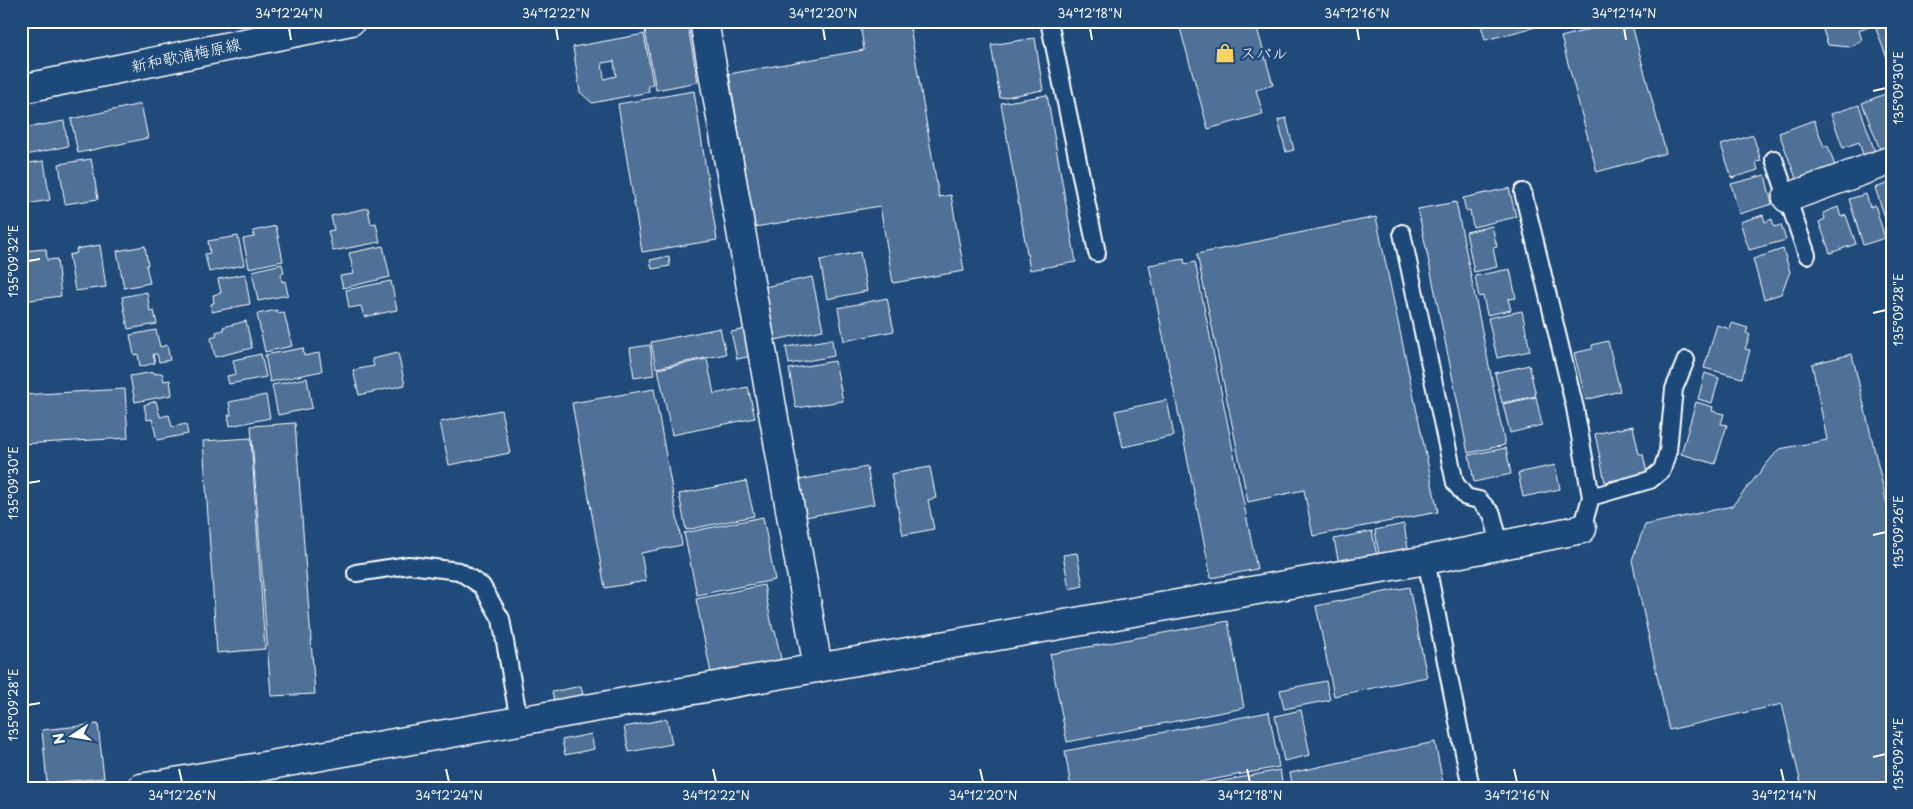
<svg xmlns="http://www.w3.org/2000/svg" width="1913" height="809" font-family="'Playpen Sans','Klee One',sans-serif">
  <style>
    .building { fill: #507197; stroke: #fff; fill-rule: evenodd }
    .lines { fill: none; stroke-linecap: round; stroke-linejoin: round }
    .service-casing { stroke: #fff; stroke-width: 20 }
    .minor-casing { stroke: #fff; stroke-width: 31 }
    .primary-casing { stroke: #fff; stroke-width: 31 }
    .service { stroke: #1f4a7a; stroke-width: 16 }
    .minor { stroke: #1f4a7a; stroke-width: 28 }
    .primary { stroke: #1f4a7a; stroke-width: 28 }
    .ticks { fill: none; stroke: #fff; stroke-width: 2 }
    .labels { text-anchor: middle; stroke-width: 5; stroke-linejoin: round; paint-order: stroke }
    .poi-label { font-size: 16px; fill: #fff; stroke: #1f4a7a; text-anchor: start }
    .street-label { font-size: 16px; fill: #fff; stroke: #1f4a7a }
    .neatline { fill: none; stroke: #fff; stroke-width: 2 }
    .ticks-label { font-size: 12px; text-anchor: middle; fill: #fff }
  </style>
  <rect width="100%" height="100%" fill="#1f4a7a"/>
  <filter id="ink" filterUnits="userSpaceOnUse"><feTurbulence type="fractalNoise" baseFrequency=".02" numOctaves="2"/><feDisplacementMap in="SourceGraphic" scale="10" xChannelSelector="R" yChannelSelector="G"/><feConvolveMatrix kernelMatrix="1 2 1 2 8 2 1 2 1" color-interpolation-filters="sRGB"/></filter>
  <g filter="url(#ink)">
    <!-- building -->
    <path class="building" d="M687,21L698,82L656,90L645,30Z
      M870,21H909L939,197L951,195L964,271L893,283L880,206L755,227L729,74L864,50L860,23Z
      M1178,21H1255L1273,85L1256,90L1263,114L1208,129Z
      M1480,21H1551V23L1485,40Z
      M1621,21H1631L1666,153L1597,172L1561,37Z
      M1820,21H1873L1874,25L1859,31L1862,40L1850,47L1828,45Z
      M1892,24V72L1876,29Z
      M644,34L653,84L648,85L649,92L592,103L580,92L573,47ZM614,61L616,76L604,79L602,63Z
      M1035,38L1043,90L1000,98L991,45Z
      M694,91L717,240L642,252L618,104Z
      M1890,92L1892,97V139H1890L1892,148L1881,152L1862,103Z
      M1047,95L1076,262L1030,270L1001,103Z
      M141,104L148,138L78,153L71,119Z
      M1859,105L1875,152L1863,155L1859,142L1843,148L1831,114Z
      M1286,118L1294,150L1286,152L1278,120Z
      M1814,120L1824,147L1828,146L1835,166L1797,181L1779,133Z
      M64,121L68,146L21,156V129Z
      M1753,135L1761,161L1756,162L1758,170L1732,178L1721,145Z
      M91,159L98,199L65,204L59,164Z
      M44,161L50,200L21,205V164Z
      M1765,175L1772,204L1739,214L1731,184Z
      M1892,182V228L1889,229L1875,188Z
      M1509,188L1516,217L1473,227L1470,210L1466,211L1463,198Z
      M1866,194L1870,207L1875,205L1885,238L1863,245L1849,199Z
      M1456,202L1505,445L1468,453L1418,209Z
      M1838,207L1841,217L1846,215L1856,244L1830,253L1819,222L1825,219L1823,213Z
      M368,208L371,224L376,223L380,242L333,251L328,231L334,230L331,216Z
      M1763,215L1765,222L1772,219L1774,227L1781,225L1786,240L1749,250L1740,222Z
      M1376,217L1438,512L1313,536L1304,490L1248,502L1197,254Z
      M276,226L283,261L249,268L243,239L254,237L253,231Z
      M1492,226L1497,247L1493,248L1497,267L1474,272L1466,232Z
      M238,236L244,265L209,272L205,254L210,253L208,241Z
      M100,245L106,287L75,291L69,255L77,253L76,249Z
      M145,246L148,265H146L150,283L124,288L117,251Z
      M383,246L390,277L343,288L340,276L354,274L349,253Z
      M46,249L47,260L57,259L61,296L23,301L21,251Z
      M1783,249L1790,272L1781,294L1764,299L1753,259Z
      M860,252L867,291L827,299L820,260Z
      M669,256L670,266L652,269L650,260Z
      M1184,259L1185,264L1195,262L1257,569L1211,578L1149,265Z
      M282,264L284,273L281,274L282,282L285,281L288,295L258,301L252,271Z
      M1510,269L1516,298L1508,299L1511,310L1487,315L1483,296L1479,297L1475,276Z
      M245,274L250,304L212,312L211,304L214,303L213,295L221,293L218,279Z
      M812,277L823,330L775,340L764,287Z
      M391,281L397,310L364,317L361,306L349,308L346,290Z
      M147,292L150,312L154,311L157,324L128,329L122,297Z
      M887,298L894,331L844,341L838,308Z
      M277,310V313L284,312L292,346L265,352L257,314Z
      M1522,311L1530,351L1497,358L1488,318Z
      M246,321L252,348L215,357L211,338L217,336L216,332L224,330L223,327Z
      M1732,323L1748,328L1746,333L1750,335L1745,349L1750,350L1742,378L1704,368L1717,325L1730,329Z
      M720,328L726,354L656,368L651,342Z
      M746,329L752,356L737,359L731,332Z
      M156,330L160,347L167,345L170,360L159,362L157,354H153L155,363L140,367L138,354L134,355L130,335Z
      M832,339L834,356L789,364L786,347Z
      M1608,341L1620,391L1586,400L1574,353L1592,349V345Z
      M650,345L654,375L634,378L630,348Z
      M303,348L304,356L319,353L322,371L270,382L265,355Z
      M398,353L405,385L359,395L353,370L374,366L372,359Z
      M261,354L266,377L229,384L227,376L236,374L233,360Z
      M1852,354L1892,525V788H1802L1782,704L1669,730L1632,560L1645,525L1732,506L1779,449L1827,440L1812,364Z
      M707,359L714,394L748,387L755,418L672,435L658,369Z
      M835,361L843,401L796,408L789,369Z
      M1529,365L1536,396L1502,403L1495,373Z
      M154,372V374L162,373L164,381L170,380L172,395L135,402L130,376Z
      M1705,373L1719,378L1712,403L1698,399Z
      M307,378L312,408L278,415L272,385Z
      M125,389L128,438L21,444V395Z
      M654,389L682,545L641,553L646,581L605,588L572,403Z
      M266,395L270,418L230,426L228,415H231L229,402Z
      M1536,397L1542,425L1510,433L1503,404Z
      M1167,400L1174,436L1123,447L1115,411Z
      M156,401L160,417L169,415L172,427L186,424L188,434L157,440L152,419L147,420L144,405Z
      M1696,402L1713,407L1712,411L1724,414L1721,424L1727,425L1715,464L1681,454Z
      M501,410L510,453L449,465L440,422Z
      M295,423L315,694L271,696L251,426Z
      M1633,426L1639,454H1643L1647,473L1605,482L1595,434Z
      M251,438L265,649L217,653L203,441Z
      M1506,448L1511,474L1474,482L1469,455Z
      M1555,465L1560,489L1523,497L1518,473Z
      M867,467L874,504L806,517L799,480Z
      M930,467L936,498L928,500L934,529L903,535L891,474Z
      M746,481L754,516L686,530L679,494Z
      M763,517L775,580L697,595L684,533Z
      M1404,524L1408,549L1379,555L1375,530Z
      M1372,531L1377,556L1339,564L1334,539Z
      M1077,553L1083,586L1069,589L1063,555Z
      M764,585L773,631H775L782,664L712,678L696,599Z
      M1409,587L1427,677L1334,696L1316,606Z
      M1228,621L1244,708L1067,742L1050,654Z
      M1326,681L1330,700L1284,709L1280,690Z
      M581,686L583,695L554,701L552,692Z
      M1301,710L1310,755L1284,761L1275,716Z
      M1269,712L1279,767L1168,788H1071L1065,751Z
      M667,719L672,744L629,752L624,727Z
      M98,724L104,778L47,783L42,730Z
      M591,734L594,749L565,755L562,740Z
      M1435,742L1444,788H1293L1290,773Z
      M1280,770L1283,788H1186Z"/>
    <g class="lines">
      <defs>
        <path id="service" d="M1049,21L1097,253
          M1774,159L1807,255
          M1523,192L1575,408L1591,497L1582,529
          M1402,233L1455,483L1466,497L1479,500L1492,514L1500,545
          M1591,497L1650,480L1662,470L1668,451L1674,389L1686,360
          M1426,560L1471,788
          M356,573L409,565L459,571L482,586L501,619L519,721"/>
        <path id="minor" d="M704,21L818,668
          M1787,198L1892,160
          M141,788L1426,560L1582,529"/>
        <path id="primary" d="M21,89L351,21"/>
      </defs>
      <!-- service casing -->
      <use href="#service" class="service-casing"/>
      <!-- minor casing -->
      <use href="#minor" class="minor-casing"/>
      <!-- primary casing -->
      <use href="#primary" class="primary-casing"/>
      <!-- service -->
      <use href="#service" class="service"/>
      <!-- minor -->
      <use href="#minor" class="minor"/>
      <!-- primary -->
      <use href="#primary" class="primary"/>
    </g>
  </g>
  <!-- ticks -->
  <path class="ticks" d="M289,28L291,40M556,28L558,40M823,28L825,40M1090,28L1092,40M1357,28L1359,40M1624,28L1626,40M1873,91L1886,88M28,261L40,259M1873,313L1886,310M28,483L40,481M1873,535L1886,532M28,705L40,703M1873,757L1886,754M179,769L182,782M446,769L449,782M713,769L716,782M980,769L983,782M1247,769L1250,782M1514,769L1517,782M1781,769L1784,782"/>
  <!-- icons -->
  <defs>
    <symbol id="shop-bare" viewBox="-9 -9 18 18"><path d="M-5-2.5h2.3a2.7 3.5 0 0 1 5.4 0H5L5.5 6h-11ZM-1.5-2.5h3a1.5 2.3 0 0 0-3 0Z" fill="#ffd166" stroke="#1f4a7a" stroke-width="2.5" paint-order="stroke"/></symbol>
  </defs>
  <g fill-rule="evenodd">
    <use href="#shop-bare" x="1211" y="39" width="28" height="28"/>
  </g>
  <g class="labels">
    <!-- poi labels -->
    <g class="poi-label">
      <text x="1240" y="59">スバル</text>
    </g>
    <!-- street labels -->
    <g class="street-label">
      <text transform="translate(186 55) rotate(-12)" y="6">新和歌浦梅原線</text>
    </g>
  </g>
  <!-- margin -->
  <rect width="1913" height="809" fill="none" stroke="#1f4a7a" stroke-width="55"/>
  <!-- north arrow -->
  <g transform="translate(72 736) rotate(258)" stroke="#1f4a7a" stroke-width="4" paint-order="stroke">
  <path d="M0-4L9 19L0 12L-9 19Z" fill="#ffffff"/>
  <text y="-8" font-size="14" font-weight="bold" text-anchor="middle" fill="#ffffff">N</text>
  </g>
  <rect x="28" y="28" width="1858" height="754" class="neatline"/>
  <g class="ticks-label">
    <text x="289" y="18">34°12'24"N</text>
    <text x="556" y="18">34°12'22"N</text>
    <text x="823" y="18">34°12'20"N</text>
    <text x="1090" y="18">34°12'18"N</text>
    <text x="1357" y="18">34°12'16"N</text>
    <text x="1624" y="18">34°12'14"N</text>
    <text transform="translate(1899 88) rotate(-90)" y="4">135°09'30"E</text>
    <text transform="translate(14 261) rotate(-90)" y="4">135°09'32"E</text>
    <text transform="translate(1899 310) rotate(-90)" y="4">135°09'28"E</text>
    <text transform="translate(14 483) rotate(-90)" y="4">135°09'30"E</text>
    <text transform="translate(1899 532) rotate(-90)" y="4">135°09'26"E</text>
    <text transform="translate(14 705) rotate(-90)" y="4">135°09'28"E</text>
    <text transform="translate(1899 754) rotate(-90)" y="4">135°09'24"E</text>
    <text x="182" y="800">34°12'26"N</text>
    <text x="449" y="800">34°12'24"N</text>
    <text x="716" y="800">34°12'22"N</text>
    <text x="983" y="800">34°12'20"N</text>
    <text x="1250" y="800">34°12'18"N</text>
    <text x="1517" y="800">34°12'16"N</text>
    <text x="1784" y="800">34°12'14"N</text>
  </g>
</svg>
